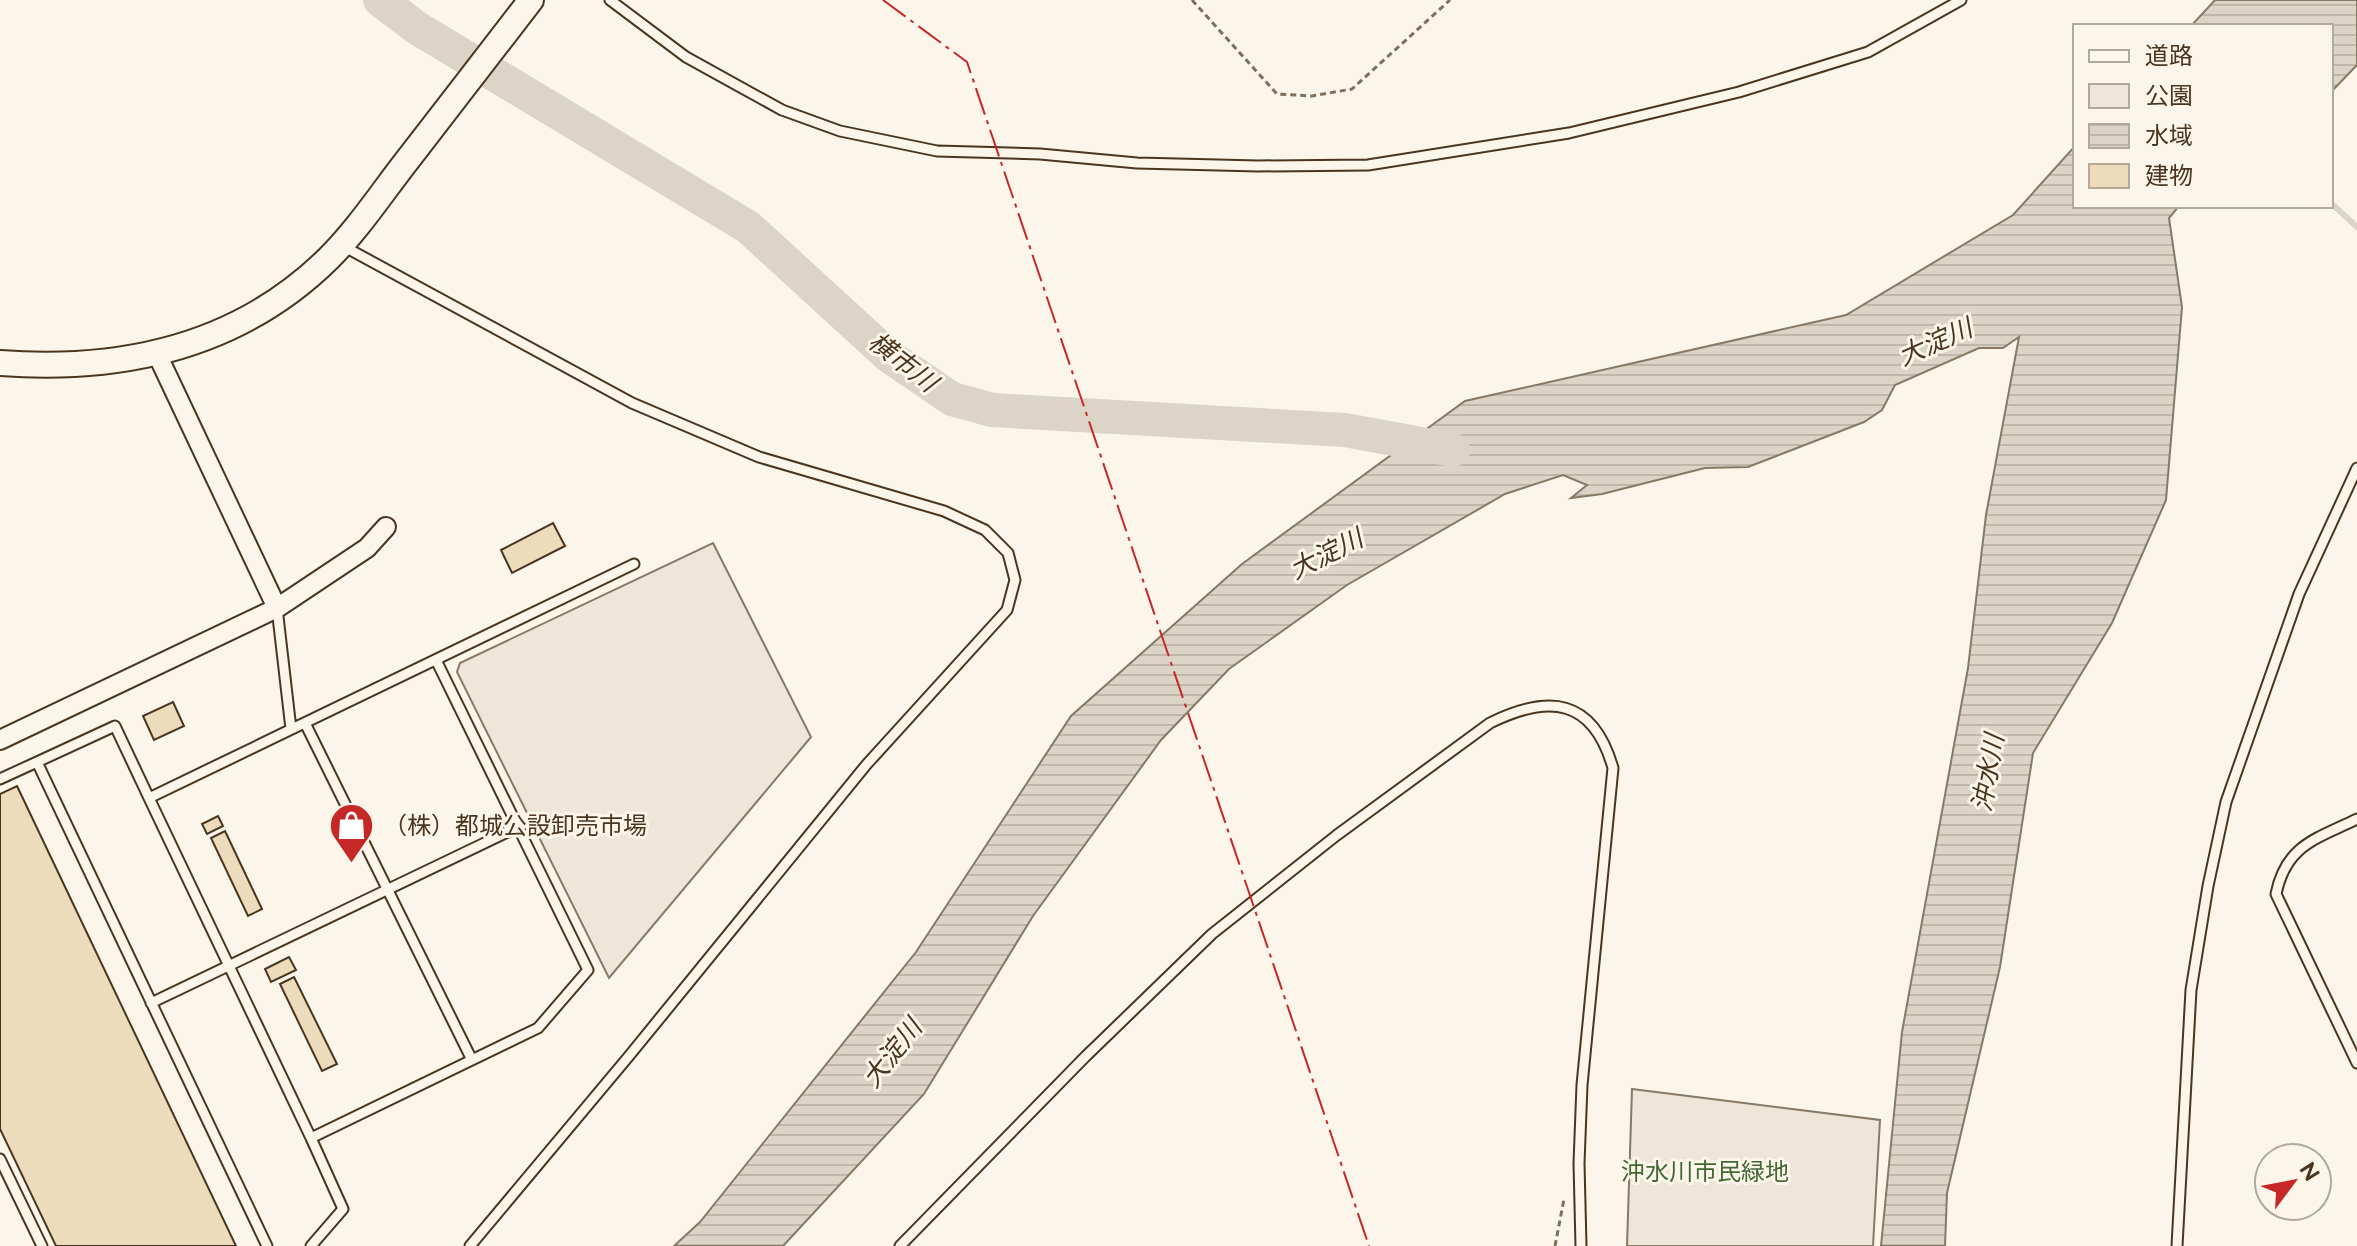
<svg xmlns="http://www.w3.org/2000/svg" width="2357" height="1246" font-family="Raleway,'Noto Sans JP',sans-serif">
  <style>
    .green { fill: #ede6d9; stroke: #887966; stroke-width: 2 }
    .water { fill: url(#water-rules); stroke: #887966; stroke-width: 2 }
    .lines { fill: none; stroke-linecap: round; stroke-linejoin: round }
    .stream { stroke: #dcd4c6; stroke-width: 6 }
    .river { stroke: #dcd4c6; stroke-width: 34 }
    .building { fill: #ecdcbc; stroke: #4a3520; stroke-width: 2 }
    .lane-casing { stroke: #4a3520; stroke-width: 13 }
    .street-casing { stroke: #4a3520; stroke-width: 22 }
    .secondary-casing { stroke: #4a3520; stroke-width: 28 }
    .path { stroke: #7f6f5c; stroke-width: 3; stroke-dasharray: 6 4; stroke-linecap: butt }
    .lane { stroke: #fbf6e9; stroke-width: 9 }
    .street { stroke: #fbf6e9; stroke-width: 18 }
    .secondary { stroke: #fbf6e9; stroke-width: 24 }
    .power { stroke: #c62828; stroke-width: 2; stroke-dasharray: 28 6 4 6; stroke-linecap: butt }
    .labels { text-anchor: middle; stroke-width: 6; stroke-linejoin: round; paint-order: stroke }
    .poi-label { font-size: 24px; fill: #4a3520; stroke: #fbf6e9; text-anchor: start }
    .park-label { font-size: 24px; fill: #436837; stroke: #fbf6e9 }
    .water-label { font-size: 26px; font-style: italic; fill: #4a3520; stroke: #fbf6e9 }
  </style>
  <defs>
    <pattern id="water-rules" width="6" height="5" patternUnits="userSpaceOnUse" patternTransform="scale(2)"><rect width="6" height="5" fill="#dcd4c6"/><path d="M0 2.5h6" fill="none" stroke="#beb7aa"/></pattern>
  </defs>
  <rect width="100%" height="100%" fill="#fbf6e9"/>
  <!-- green -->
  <path class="green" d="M713,543L811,737L609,978L457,672L460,663Z
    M1632,1089L1880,1120L1873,1246H1627Z"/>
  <!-- water -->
  <path class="water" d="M2215,0H2357V65L2331,92V26H2191Z
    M2075,146V206H2179L2169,218L2182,307L2166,500L2112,623L2033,753L2000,967L1947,1193L1945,1246H1881L1902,1032L1968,668L1986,515L2019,337L2003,348H1979L1895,385L1882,410L1864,422L1748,467L1705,468L1602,494L1571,498L1587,485L1563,475L1505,494L1347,585L1229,669L1161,740L1033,916L924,1094L783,1246H674L700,1222L916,952L1071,716L1242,564L1465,401L1846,315L2013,215Z"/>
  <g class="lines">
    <!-- stream -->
    <path class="stream" d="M2331,203L2357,227"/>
    <!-- river -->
    <path class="river" d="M380,0L417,28L748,227L889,356L952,399L992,410L1345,430L1453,450"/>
  </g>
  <!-- building -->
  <path class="building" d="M553,523L565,546L512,573L501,550Z
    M173,702L184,726L154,740L143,716Z
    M17,786L236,1246H56L0,1129V794Z
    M218,816L223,826L207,834L202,824Z
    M225,831L262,909L248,916L211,838Z
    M289,957L296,970L271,982L265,969Z
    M294,977L337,1064L322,1071L280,984Z"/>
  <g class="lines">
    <defs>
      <path id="lane" d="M610,0L686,57L782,110L840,131L937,151L1040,154L1137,163L1258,166L1368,165L1569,133L1739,92L1868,52L1961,0
        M343,246L632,403L759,457L944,511L985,530L1008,553L1015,580L1007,610L867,764L629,1056L470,1246
        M277,608L291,729
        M305,723L472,1060
        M37,762L115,726L149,798L634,564
        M0,779L37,762L267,1246
        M149,798L311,1138
        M2357,819C2316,839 2286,845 2276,894L2357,1063
        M151,1003L518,827
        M0,1159L42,1246
        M311,1246L343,1209L311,1138L538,1028L588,970L436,660
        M900,1246L1085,1057L1212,934L1337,835L1490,723C1549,694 1593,698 1613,768L1582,1085L1579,1163L1581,1246
        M2177,1246L2191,990L2208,886L2226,802L2299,594L2357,468"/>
      <path id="street" d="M277,608L367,548L386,527
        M0,740L277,608L157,354"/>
      <path id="secondary" d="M0,363C123,372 239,347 329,258C359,228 383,191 409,158C450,105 490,53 531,0"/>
    </defs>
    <!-- lane casing -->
    <use href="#lane" class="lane-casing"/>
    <!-- street casing -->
    <use href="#street" class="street-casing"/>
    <!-- secondary casing -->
    <use href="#secondary" class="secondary-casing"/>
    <!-- path -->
    <path class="path" d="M1192,0L1277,94L1312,96L1352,89L1450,0
      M1555,1246L1564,1199"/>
    <!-- lane -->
    <use href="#lane" class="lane"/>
    <!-- street -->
    <use href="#street" class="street"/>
    <!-- secondary -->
    <use href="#secondary" class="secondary"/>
    <!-- power -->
    <path class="power" d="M883,0L967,62L1369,1246"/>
  </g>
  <!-- icons -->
  <defs>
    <symbol id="shop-pin" viewBox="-11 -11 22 30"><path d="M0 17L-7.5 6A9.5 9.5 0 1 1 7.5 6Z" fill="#c62828" stroke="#fbf6e9"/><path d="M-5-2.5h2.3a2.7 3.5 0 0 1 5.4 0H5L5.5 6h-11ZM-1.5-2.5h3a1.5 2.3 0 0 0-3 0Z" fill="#fff"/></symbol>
  </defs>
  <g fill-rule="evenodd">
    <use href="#shop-pin" x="326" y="800" width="51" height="69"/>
  </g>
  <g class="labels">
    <!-- poi labels -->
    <g class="poi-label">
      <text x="383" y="834">（株）都城公設卸売市場</text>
    </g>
    <!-- park labels -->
    <g class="park-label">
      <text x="1705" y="1180">沖水川市民緑地</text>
    </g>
    <!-- water labels -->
    <g class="water-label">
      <text transform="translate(1935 342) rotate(-24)" y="9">大淀川</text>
      <text transform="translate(903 362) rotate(38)" y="9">横市川</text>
      <text transform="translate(1326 554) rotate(-27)" y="9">大淀川</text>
      <text transform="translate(1988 773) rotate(-80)" y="9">沖水川</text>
      <text transform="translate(892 1053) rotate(-52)" y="9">大淀川</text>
    </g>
  </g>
  <!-- legend -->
  <rect x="2073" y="24" width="260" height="184" fill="#fbf6e9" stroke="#b4a999" stroke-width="2"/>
  <rect x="2089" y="50" width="40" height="12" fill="#fbf6e9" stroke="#b4a999" stroke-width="2"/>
  <text x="2145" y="64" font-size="24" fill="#4a3520">道路</text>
  <rect x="2089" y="84" width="40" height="24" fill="#ede6d9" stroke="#b4a999" stroke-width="2"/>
  <text x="2145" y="104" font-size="24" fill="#4a3520">公園</text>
  <rect x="2089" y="124" width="40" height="24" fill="url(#water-rules)" stroke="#b4a999" stroke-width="2"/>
  <text x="2145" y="144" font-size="24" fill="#4a3520">水域</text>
  <rect x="2089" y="164" width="40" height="24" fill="#ecdcbc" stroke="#b4a999" stroke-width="2"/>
  <text x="2145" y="184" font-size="24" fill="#4a3520">建物</text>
  <!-- north arrow -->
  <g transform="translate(2293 1182) rotate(58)"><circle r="38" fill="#fbf6e9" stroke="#b4a999" stroke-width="2"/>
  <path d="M0-6L14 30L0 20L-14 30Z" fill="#c62828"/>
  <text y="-12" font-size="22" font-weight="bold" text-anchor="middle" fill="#4a3520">N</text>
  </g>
</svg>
